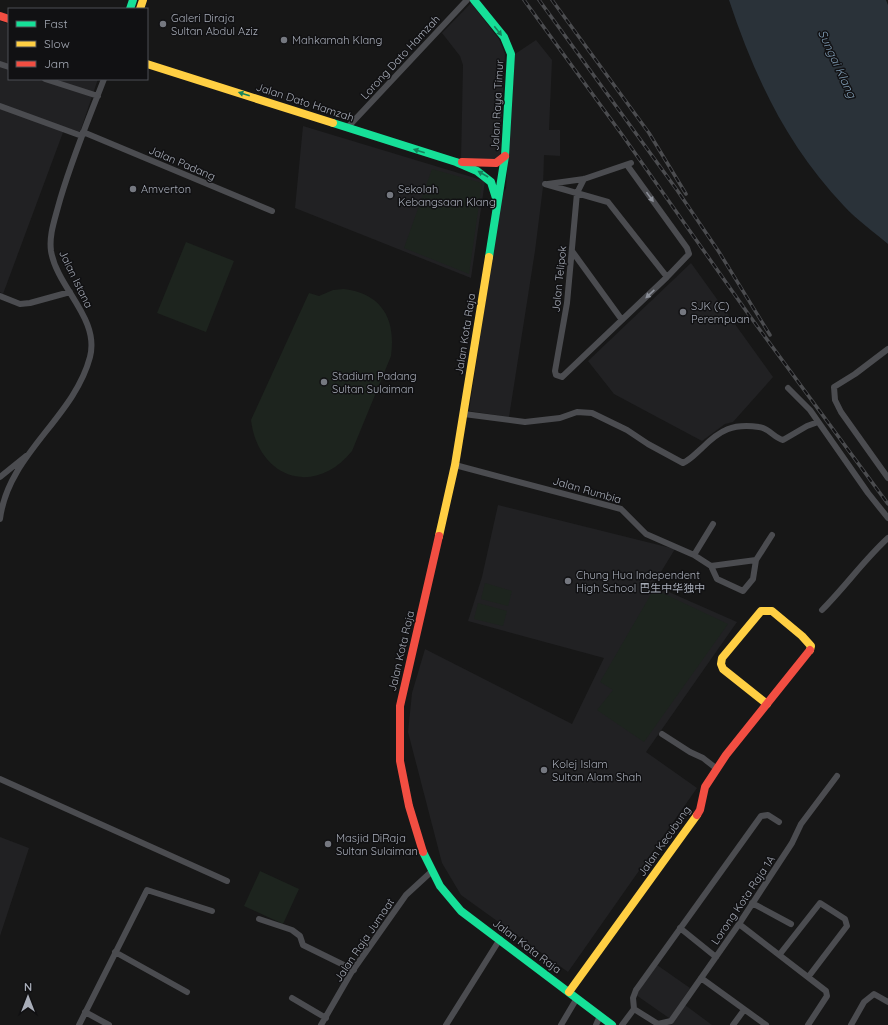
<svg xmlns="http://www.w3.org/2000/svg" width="888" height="1025" font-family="Quicksand,'Noto Sans SC',sans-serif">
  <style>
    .built { fill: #212123 }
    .green { fill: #1d241e }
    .water { fill: #2a3239 }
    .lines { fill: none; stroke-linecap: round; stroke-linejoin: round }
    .street { stroke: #4b4c50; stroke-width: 6 }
    .fast { stroke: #16e098; stroke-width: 8 }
    .slow { stroke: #ffcf43; stroke-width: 8 }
    .jam { stroke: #f24e42; stroke-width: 8 }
    .rail-casing { stroke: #4b4c4f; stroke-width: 3.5 }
    .rail { stroke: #111113; stroke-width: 2; stroke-dasharray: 6; stroke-linecap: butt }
    .oneway { fill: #14835c }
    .oneway2 { fill: #8c9099 }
    .poi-dot { fill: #757880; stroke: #111113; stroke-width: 1.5 }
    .labels { text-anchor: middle; stroke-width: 3; stroke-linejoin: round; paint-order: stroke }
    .poi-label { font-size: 11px; fill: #a8adb8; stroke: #111113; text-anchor: start }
    .street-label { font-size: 11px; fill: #a8adb8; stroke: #111113 }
    .water-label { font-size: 12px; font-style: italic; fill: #7f9bb3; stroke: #111113 }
  </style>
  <rect width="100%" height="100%" fill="#171717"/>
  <!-- built -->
  <path class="built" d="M471,3L499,39L505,54L500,155L494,160H461L463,65L460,56L442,33Z
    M0,21L9,24V79H98L80,132L65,127L3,294L0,292Z
    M536,40L552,60L549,130H560V156L544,155L543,187L535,251L509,417L469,411L501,199L506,188L515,54Z
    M303,126L485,181L471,278L295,208Z
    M691,263L773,377L733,422L725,424L702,441L614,394L588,361Z
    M498,505L675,549L653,585L737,622L646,752L697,788L568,972L461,895L442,863L408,732L412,693L425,649L572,724L604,658L468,621L482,577Z
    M0,837L29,848L0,936Z
    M657,965L690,988L681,1002L712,1025H664L669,1018L636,995Z"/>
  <!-- green -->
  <path class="green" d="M432,169L482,183L469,274L404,248Z
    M186,242L234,261L206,332L157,313Z
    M344,289C383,294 396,320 391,356L352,451C314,498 258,478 251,420L309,293L319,296L333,290Z
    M485,583L512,591L508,606L481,599Z
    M654,589L728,624L644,742L597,710L613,690L600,682Z
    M478,603L507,611L503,626L474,619Z
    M260,871L299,889L283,924L244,906Z"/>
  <!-- water -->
  <path class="water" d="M729,0H886L888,5V244C874,232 857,220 844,206C787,146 755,78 729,0Z"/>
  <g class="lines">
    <!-- street -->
    <path class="street" d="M0,64L9,67
      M45,79L98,96
      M0,106L82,136
      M348,127L467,0
      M83,132L272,211
      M584,179L577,193L567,303L555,371L556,375L562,377L667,277L689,254L687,248L627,165
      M545,184L608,202L667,277
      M548,184L584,179L631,163
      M572,251L622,320
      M0,296L20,304L30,303L70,292
      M888,349L855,374L834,387L835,400L841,412L888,478
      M788,388L810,410L868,493L888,518
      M464,414L525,422L560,418L577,412L592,413L627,430L648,444L683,463C691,459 695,454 702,448C720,430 733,423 759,427C769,428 774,438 783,440L807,426L818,422
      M455,465L621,509L646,534L694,555L711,566L717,579L743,591L753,579L756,560L772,535
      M0,477L26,456
      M0,519C8,454 74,418 90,357C100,318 57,288 51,251C49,236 54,222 58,207C70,163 88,121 104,79
      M694,555L713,524
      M711,566L756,560
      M822,610C845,587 864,560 888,538
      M662,734L690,752L703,758L717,769
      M0,779L227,881
      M752,903L791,924
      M259,919L292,930L300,936L303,945L354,970
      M739,924L826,991L827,996L808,1025
      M680,928L716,957
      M115,952L187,992
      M780,954L820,903L845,919L847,926L809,976
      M701,978L766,1025
      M292,998L326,1018
      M634,1009L633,998L636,990L761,816L768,815L779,822
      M634,1009L658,1024
      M85,1012L109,1025
      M658,1024L671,1021L739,924L792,843L801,824L837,776
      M79,1025L147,890L212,911
      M321,1025L351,973L406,895L431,872
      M446,1025L500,939
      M561,1025L577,998
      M596,1025L600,1016
      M622,1025L634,1009
      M733,1025L744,1010
      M851,1025L864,1002L874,994L888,1002"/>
    <!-- fast -->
    <path class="fast" d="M474,0L504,37L511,54L505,156L489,257
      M130,9L133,0
      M333,123L456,162L477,171L491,182L496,198
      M423,852L440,886L461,911L612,1025"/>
    <!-- slow -->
    <path class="slow" d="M140,9L143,0
      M147,64L333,123
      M439,536L455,465L489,257
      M767,704L723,669L721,664L722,658L761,611H772L802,636L811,646L810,650
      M569,992L697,815"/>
    <!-- jam -->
    <path class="jam" d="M0,16L9,19
      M462,162L496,163L505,156
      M697,815L700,810L705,787L726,755L810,650
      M423,852L409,806L400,761V706L439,536"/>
    <defs>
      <path id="rail" d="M524,0L623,136L749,315L888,504
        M539,0L677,190L719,252L770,335
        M552,0L649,133L686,194"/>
    </defs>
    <!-- rail casing -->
    <use href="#rail" class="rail-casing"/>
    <!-- rail -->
    <use href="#rail" class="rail"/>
  </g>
  <!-- one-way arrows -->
  <defs><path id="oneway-solid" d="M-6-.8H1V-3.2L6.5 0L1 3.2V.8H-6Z"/></defs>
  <g class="oneway">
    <use href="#oneway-solid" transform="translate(498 31) rotate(52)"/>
    <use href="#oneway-solid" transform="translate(244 94) rotate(-163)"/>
    <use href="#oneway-solid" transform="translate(419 151) rotate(-163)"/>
    <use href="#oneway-solid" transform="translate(483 174) rotate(-150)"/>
  </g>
  <g class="oneway2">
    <use href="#oneway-solid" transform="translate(650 197) rotate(54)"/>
    <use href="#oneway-solid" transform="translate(650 294) rotate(137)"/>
  </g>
  <!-- markers -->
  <g class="poi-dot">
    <circle cx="163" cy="24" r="4"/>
    <circle cx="284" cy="40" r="4"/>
    <circle cx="133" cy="189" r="4"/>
    <circle cx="390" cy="195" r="4"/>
    <circle cx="683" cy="312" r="4"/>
    <circle cx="324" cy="382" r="4"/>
    <circle cx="568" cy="581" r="4"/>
    <circle cx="544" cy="770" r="4"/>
    <circle cx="328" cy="844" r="4"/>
  </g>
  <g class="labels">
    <!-- poi labels -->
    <g class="poi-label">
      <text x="171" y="22">Galeri Diraja<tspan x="171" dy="13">Sultan Abdul Aziz</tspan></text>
      <text x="292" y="44">Mahkamah Klang</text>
      <text x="141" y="193">Amverton</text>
      <text x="398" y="193">Sekolah<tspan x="398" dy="13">Kebangsaan Klang</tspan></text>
      <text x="691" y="310">SJK (C)<tspan x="691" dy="13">Perempuan</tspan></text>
      <text x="332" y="380">Stadium Padang<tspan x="332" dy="13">Sultan Sulaiman</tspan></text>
      <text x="576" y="579">Chung Hua Independent<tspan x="576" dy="13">High School 巴生中华独中</tspan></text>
      <text x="552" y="768">Kolej Islam<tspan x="552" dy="13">Sultan Alam Shah</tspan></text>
      <text x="336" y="842">Masjid DiRaja<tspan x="336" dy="13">Sultan Sulaiman</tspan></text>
    </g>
    <!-- street labels -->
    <g class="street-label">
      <text transform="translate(400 57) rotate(-47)" y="4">Lorong Dato Hamzah</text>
      <text transform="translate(305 102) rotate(18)" y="4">Jalan Dato Hamzah</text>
      <text transform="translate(497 105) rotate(-87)" y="4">Jalan Raya Timur</text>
      <text transform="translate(182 163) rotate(23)" y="4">Jalan Padang</text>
      <text transform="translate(76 279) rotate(64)" y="4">Jalan Istana</text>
      <text transform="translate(559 279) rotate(-84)" y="4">Jalan Telipok</text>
      <text transform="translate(465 334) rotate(-81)" y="4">Jalan Kota Raja</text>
      <text transform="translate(587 490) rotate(16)" y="4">Jalan Rumbia</text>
      <text transform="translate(401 651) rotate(-77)" y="4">Jalan Kota Raja</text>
      <text transform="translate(664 841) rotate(-55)" y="4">Jalan Kecubung</text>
      <text transform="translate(743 900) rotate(-56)" y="4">Lorong Kota Raja 1A</text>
      <text transform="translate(364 940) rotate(-56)" y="4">Jalan Raja Jumaat</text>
      <text transform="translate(527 946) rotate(37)" y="4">Jalan Kota Raja</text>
    </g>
    <!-- water labels -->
    <g class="water-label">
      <text transform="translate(837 64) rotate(65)" y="4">Sungai Klang</text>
    </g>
  </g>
  <!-- legend -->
  <rect x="8" y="8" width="140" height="72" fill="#111113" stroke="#4d4f55"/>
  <rect x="16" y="21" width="20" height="6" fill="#16e098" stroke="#4d4f55"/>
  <text x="44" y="28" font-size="12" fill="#a8adb8">Fast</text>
  <rect x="16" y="41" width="20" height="6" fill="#ffcf43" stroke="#4d4f55"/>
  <text x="44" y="48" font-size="12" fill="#a8adb8">Slow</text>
  <rect x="16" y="61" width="20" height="6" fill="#f24e42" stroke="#4d4f55"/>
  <text x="44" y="68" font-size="12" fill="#a8adb8">Jam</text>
  <!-- north arrow -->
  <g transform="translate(28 997)" stroke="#111113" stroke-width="3" paint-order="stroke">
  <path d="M0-3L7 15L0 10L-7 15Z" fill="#a8adb8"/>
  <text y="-6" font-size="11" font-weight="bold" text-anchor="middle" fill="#a8adb8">N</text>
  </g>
</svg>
